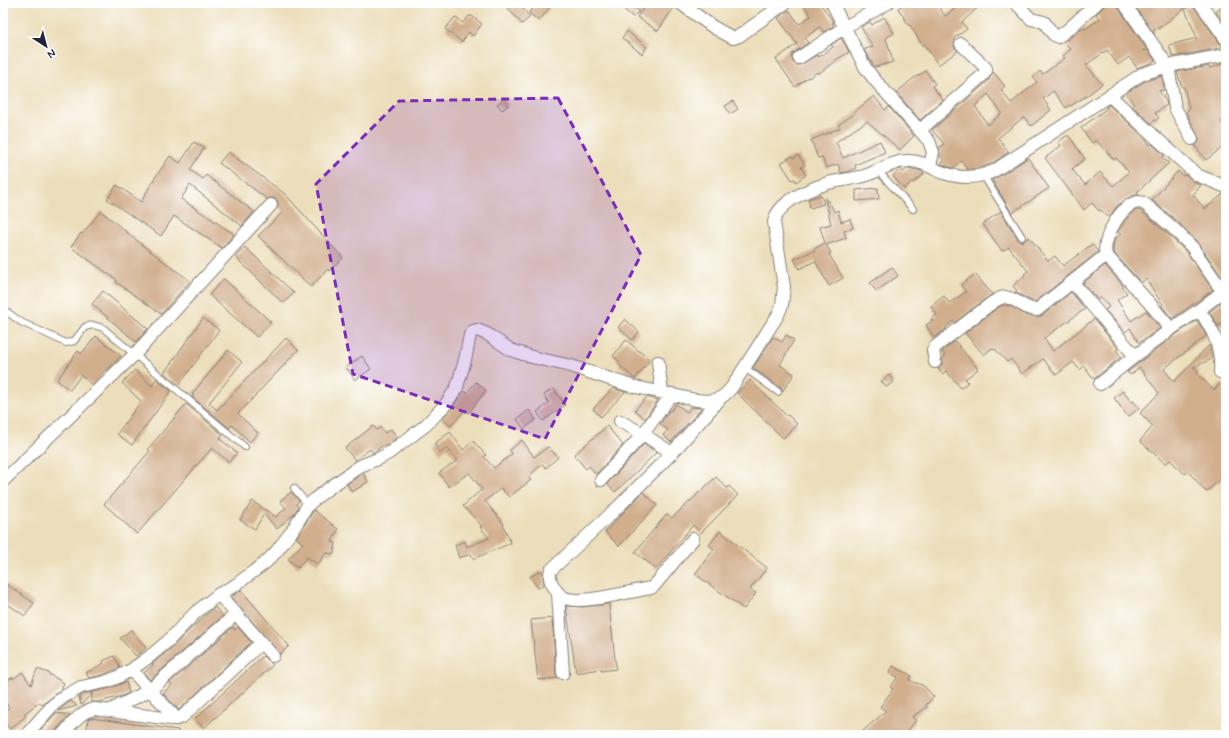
<svg xmlns="http://www.w3.org/2000/svg" width="1229" height="738" font-family="Mynerve,sans-serif">
  <style>
    .building { fill: #d1af8d; fill-rule: evenodd }
    .lines { fill: none; stroke-linecap: round; stroke-linejoin: round }
    .service-casing { stroke: #87807a; stroke-width: 8 }
    .minor-casing { stroke: #87807a; stroke-width: 14 }
    .service { stroke: #fff; stroke-width: 6 }
    .minor { stroke: #fff; stroke-width: 12 }
    .marked { fill: #7b2cbf; fill-opacity: 0.2; stroke: #7b2cbf; stroke-width: 3; stroke-dasharray: 8 5; stroke-linejoin: round }
  </style>
  <rect width="100%" height="100%" fill="#fff"/>
  <filter id="ink" filterUnits="userSpaceOnUse"><feTurbulence type="fractalNoise" baseFrequency=".025" numOctaves="2"/><feDisplacementMap in="SourceGraphic" scale="8" xChannelSelector="R" yChannelSelector="G"/><feConvolveMatrix kernelMatrix="1 2 1 2 8 2 1 2 1" color-interpolation-filters="sRGB"/></filter>
  <filter id="wash" filterUnits="userSpaceOnUse"><feTurbulence type="fractalNoise" baseFrequency=".012" numOctaves="4" result="noise"/><feDisplacementMap in="SourceGraphic" scale="16" xChannelSelector="R" yChannelSelector="G"/><feGaussianBlur stdDeviation="0.9" result="paint"/><feColorMatrix in="noise" values="0 0 0 0 0 0 0 0 0 0 0 0 0 0 0 0 0 1.4 0 .05"/><feComposite in="paint" operator="in"/></filter>
  <g filter="url(#wash)">
    <rect width="100%" height="100%" fill="#ecdeba"/>
    <g id="blocks">
      <!-- building -->
      <path class="building" d="M503,3H518L530,17L522,24Z
        M536,3H546L551,6L539,21L529,13Z
        M616,3H630L639,11L633,17Z
        M647,3H666L673,8L658,31L637,17Z
        M811,3H820L834,23H832L834,26L824,32L820,27L805,38L808,43L792,54V58L793,62L796,65H800L817,55L819,57L833,47L831,45L841,38L849,52L834,61V62L818,74L817,72L809,78L808,77L795,87L776,59L797,44L778,18L789,10L799,24L811,16L805,7Z
        M906,3H936L945,16L963,3H983L962,22L967,29L954,38L955,39L954,46L958,51L938,65L924,44L922,45L910,25L909,26L898,8Z
        M1107,3H1117L1118,7L1146,48L1142,51L1148,50L1155,60L1151,63L1137,68L1129,57L1118,65L1107,50L1086,65L1102,84L1088,95L1070,106L1069,105L1066,108L1053,91L1043,99L1051,110L1031,126L1024,117L998,138L1009,152L991,164L979,168L973,169L972,168L970,169H967L961,161L953,168L941,164L944,161L940,156L939,148L944,144L932,130L988,81L993,72L1005,86L1001,90L1011,103L1037,82L1033,77L1040,71L1043,74L1065,58L1063,56L1071,49L1066,44L1069,41L1067,40L1079,30L1080,31L1083,28L1085,29L1100,19L1096,14ZM988,94L1002,113L988,125L975,106Z
        M1133,3H1180L1184,9L1159,28L1154,29V34Z
        M1226,4V19L1223,21L1216,12Z
        M1193,5L1220,43L1224,46L1215,49L1173,57L1169,45L1197,38L1185,9Z
        M469,16H472L482,24L473,36L469,32L462,42L445,29L455,17L463,23Z
        M884,17L894,33L886,38L893,62L875,67L865,52V49L873,47L861,27L870,22L872,25Z
        M627,31L647,47L642,54L622,38Z
        M1226,63V119L1221,122L1226,128V145L1206,160L1195,146L1198,143L1199,139L1186,112L1189,109L1184,87H1182L1177,72L1209,66L1210,68Z
        M926,71L935,84L932,86L943,100L920,120L901,98V97L897,92L914,78Z
        M1162,76L1164,90L1159,91L1166,101L1167,105L1155,113L1159,118L1151,123L1132,106L1134,105L1126,93L1145,81Z
        M874,96L885,110L889,107L914,136L900,150L867,121L836,142L843,158L880,141L885,152L855,165L856,168L847,172L841,173L838,164L826,168L822,157L818,158L811,140L840,128L838,125L854,114L853,113Z
        M504,99L509,105L502,110L497,104Z
        M733,101L738,109L730,114L725,106Z
        M1109,105L1143,136L1150,145L1152,144L1164,155L1162,158L1169,163L1137,192L1139,195H1135L1126,199L1117,206L1109,218L1101,210L1099,211L1092,203L1084,210L1045,158L1061,146L1058,142L1066,136H1069L1085,159L1072,169L1085,185L1100,172L1113,186L1129,172L1116,158L1114,160L1096,140L1092,143L1081,128L1107,108L1106,106Z
        M194,142L204,148L190,170L203,179L206,175L254,212L242,226L190,185L181,199L234,234L222,248L174,216L161,236L107,199L117,185L141,202L154,179L170,156L180,163Z
        M228,152L285,194L343,258L329,271L328,269L311,287L258,236L284,211L278,206V202L276,199L272,198L267,199L219,163Z
        M798,155L805,165L801,167L806,175L796,182L795,179L792,180L781,163L792,156L794,158Z
        M1028,158L1049,188L1012,213L992,180L998,177Z
        M908,168L921,171L924,174L913,183L912,182L904,189L893,176L900,169L903,172Z
        M1178,171L1184,176L1185,174L1194,182L1201,185L1193,195L1205,209L1223,194H1226V282L1197,242L1178,222L1152,200Z
        M878,188L879,199L856,201V190Z
        M821,195L824,204L810,208L808,199Z
        M825,198H826L835,212L838,210L841,222L850,219L853,228L844,231L846,238L826,245L831,253L829,254L843,278L829,286L815,261L799,269L794,259L815,250L814,249L825,243L820,227L831,224Z
        M1138,210L1141,211L1168,234L1186,252L1213,290L1172,319L1162,306L1163,305L1146,279L1141,283L1113,252L1114,241L1115,239L1121,234L1118,232L1123,224L1129,216L1134,211Z
        M101,211L141,244L190,281L161,314L116,282L117,280L71,247L81,233L82,234Z
        M1001,211L1018,240L1023,242L1029,237L1048,261L1055,256L1063,266L1092,244L1098,252L1035,302L1031,301L1015,292L1017,291L1013,286L1025,275L1024,274L1028,271L1009,247L1002,251L983,224Z
        M245,247L294,293L283,303L235,257Z
        M1105,265L1123,286L1122,287L1127,293L1117,300L1131,321L1146,311L1160,328L1139,343L1130,328L1125,332L1105,310L1109,307L1101,297L1098,300L1083,283Z
        M892,267L898,276L876,291L870,283Z
        M975,274L992,294L955,322L953,321L945,328L946,329L934,338L926,325L933,321L931,319L937,315L931,306L944,296L949,303L966,292L961,285Z
        M224,279L271,322L257,337L209,295Z
        M103,291L148,329L136,342L92,304Z
        M1071,292L1085,309L1044,338L1053,351L1094,319L1118,348L1116,350L1121,357L1094,379L1084,366L1080,370L1073,362L1056,375L1043,359L1022,374L1011,359L1007,362L995,349L994,350L992,348L984,355L965,333L997,308L1003,305L1010,306L1026,315L1037,317L1042,316Z
        M1226,299V332L1221,324L1218,326L1209,312Z
        M203,318L219,330L179,385L164,373Z
        M625,319L639,332L632,340L618,327Z
        M1197,320L1206,336L1164,369L1174,382L1209,345L1212,359L1193,367L1199,372L1197,374L1214,390L1221,383L1226,388V475L1206,492L1188,471L1185,474L1170,460L1166,464L1140,441L1153,426L1140,413L1159,393L1139,367L1131,375L1127,372L1175,335Z
        M786,335L794,340L780,365L794,374L782,392L781,388L753,368L762,354H763L773,337L782,342Z
        M96,336L121,356L107,370L106,369L92,385L81,375L70,390L57,380L78,351L81,354Z
        M286,338L298,350L238,414L258,433L250,442L232,425L229,428L192,397L194,395L192,394L228,350L242,362L209,403L217,410Z
        M626,340L650,360L635,379L618,364L620,362L613,356Z
        M955,341L978,369L965,379L968,382L961,388L946,371L942,374L938,368L942,364V359L945,356L942,351Z
        M362,356L371,369L355,380L346,367Z
        M135,370L152,386L156,379L171,391L132,445L117,434L141,401L122,383Z
        M889,375L894,382L886,387L881,381Z
        M750,380L787,416L788,415L797,424L783,438L737,393Z
        M476,382L486,390L469,413L465,410L451,426L442,419L452,408L464,391L467,393Z
        M553,388L565,405L543,421L537,412L549,403L544,395Z
        M613,388L625,392L601,417L593,409Z
        M1123,391L1131,402L1133,401L1139,408L1128,417L1114,398Z
        M647,397L658,400L645,419L635,410Z
        M186,404L223,435L220,439L237,453L229,462L212,448L137,534L104,504L150,451L148,449Z
        M676,404L687,412L691,407L702,408L671,442L663,435L668,430L660,424L670,410L671,411Z
        M529,410L536,420L524,429L517,419Z
        M373,426L377,430L380,427L385,433L391,429L397,437L386,446L385,444L373,453L370,449L355,460L345,448Z
        M607,426L623,445L596,474L589,466L586,469L574,455Z
        M450,432L463,450L473,441L486,455L484,457L494,468L512,454L510,450L522,440L534,457L548,447L558,457L546,468L542,464L528,477L531,480L509,497L501,488L485,501L504,524L503,525L511,543L473,559L471,554L459,558L455,545L465,541L467,547L489,538L480,527L482,526L463,506L482,489L469,473L449,487L439,473L458,460L447,448L440,453L434,444Z
        M644,444L657,452L615,492L607,484Z
        M363,473L368,482L352,492L347,484Z
        M716,477L727,488L729,486L738,495L701,533L693,525L656,569L635,552L666,515H669L672,518Z
        M291,492L299,501L296,504L298,507L294,514L277,529L264,514L255,529L240,520L252,501L276,517L286,508L280,501Z
        M643,492L657,505L619,546L605,532Z
        M314,510L338,529L332,542L336,543L334,554L326,553L318,564L307,557L298,568L288,559L303,543L296,538Z
        M720,531L767,568L750,589L756,593L744,609L695,574L714,549L709,545Z
        M542,570L544,584L538,588L530,577Z
        M3,582L34,603L25,616L3,601Z
        M241,590L289,646L280,654L231,597Z
        M609,604L616,669L601,671V669L576,673L566,606L583,607Z
        M215,607L223,616L150,680L144,673L153,665L152,664L173,647L189,630Z
        M552,618L556,673L557,678L538,680L531,620Z
        M233,627L235,630L238,627L251,642L179,710L163,693L172,685L170,683Z
        M131,630L146,648L136,656L120,638Z
        M114,656L120,667L103,675L89,678L86,673L104,663L103,661Z
        M263,656L273,665L204,728L195,719Z
        M893,666L912,676L909,680L924,686L934,697L926,705L927,707L912,717L916,720L905,735H858L886,711L880,707L893,689L890,687L898,677L889,673Z
        M37,669L49,673V674L64,683L60,691L42,705L40,702L24,714L26,716L10,729L3,721V713L9,708L3,698V683L13,677V679L22,672L31,685Z
        M126,682L129,693L122,696L99,702H91L92,693L81,705L79,697L84,694L107,689Z
        M71,701L77,706L58,711L69,702Z
        M56,713L70,715L56,730L54,735H36Z
        M91,718L178,730V735H94L86,734L88,719Z"/>
    </g>
  </g>
  <g filter="url(#ink)">
    <use href="#blocks" fill-opacity="0" stroke="#87807a" stroke-width="1"/>
    <g class="lines">
      <defs>
        <path id="service" d="M878,171L913,209
          M983,175L1022,237
          M3,309L21,322L66,343L74,341L85,327L93,325L103,328L245,447
          M745,368L778,392
          M294,488L308,505"/>
        <path id="minor" d="M680,3L713,27L733,38L739,36L785,3
          M832,3L865,67L874,79L929,141L933,152L930,166
          M1016,3L1031,19L1044,22L1053,34L1058,37L1071,27L1097,3
          M1124,3L1168,66L1175,108L1192,139
          M1200,3L1226,39
          M799,58L845,27L888,3
          M1110,96L1197,175L1226,187
          M920,130L983,75L986,71V68L961,44
          M1073,283L1135,356
          M1199,310C1213,329 1222,348 1220,372
          M1171,329L1152,306L1106,255C1100,240 1127,192 1145,204L1173,228L1192,247L1223,292
          M658,362L662,392
          M935,362L933,350L935,347L993,302C997,300 1001,297 1005,297C1017,298 1024,310 1037,310L1106,255
          M1100,384L1135,356L1171,329L1199,310L1226,289
          M620,421L643,434L672,394
          M672,453L719,400
          M601,480L643,434L672,453L615,510L551,570C549,576 550,582 554,587C556,591 560,596 565,598C581,605 631,591 651,588L654,586L693,539
          M3,481L135,354L271,205
          M558,593L563,673
          M224,600L273,656
          M131,670L177,719
          M109,711L150,690L236,614
          M26,735L53,705L65,696L81,687L105,682L116,678L131,670L149,657L168,641L195,613L219,594L234,586L265,563L276,552L292,531L308,505L321,494L360,466L380,458L389,453L426,425L446,404L457,387L465,360L470,335L473,331L477,330L487,334L511,350L532,357L571,366L631,386L696,400C714,402 721,401 732,387L778,315L782,305L784,287L774,222C778,201 810,189 828,183C840,180 852,179 864,176C878,172 892,161 907,161C918,160 929,166 939,171C957,179 977,179 994,171L1142,74L1168,66L1226,55
          M62,735C72,724 80,711 95,709L171,719H177L182,717L261,643"/>
      </defs>
      <!-- service casing -->
      <use href="#service" class="service-casing"/>
      <!-- minor casing -->
      <use href="#minor" class="minor-casing"/>
      <!-- service -->
      <use href="#service" class="service"/>
      <!-- minor -->
      <use href="#minor" class="minor"/>
    </g>
  </g>
  <!-- marked area -->
  <path class="marked" d="M558,98L641,255L545,439L353,374L316,184L399,101Z"/>
  <!-- margin -->
  <rect width="1229" height="738" fill="none" stroke="#fff" stroke-width="16"/>
  <!-- north arrow -->
  <g transform="translate(46 46) rotate(144)" stroke="#ffffff" stroke-width="3" paint-order="stroke">
  <path d="M0-3L7 15L0 10L-7 15Z" fill="#22223b"/>
  <text y="-6" font-size="11" font-weight="bold" text-anchor="middle" fill="#22223b">N</text>
  </g>
</svg>
